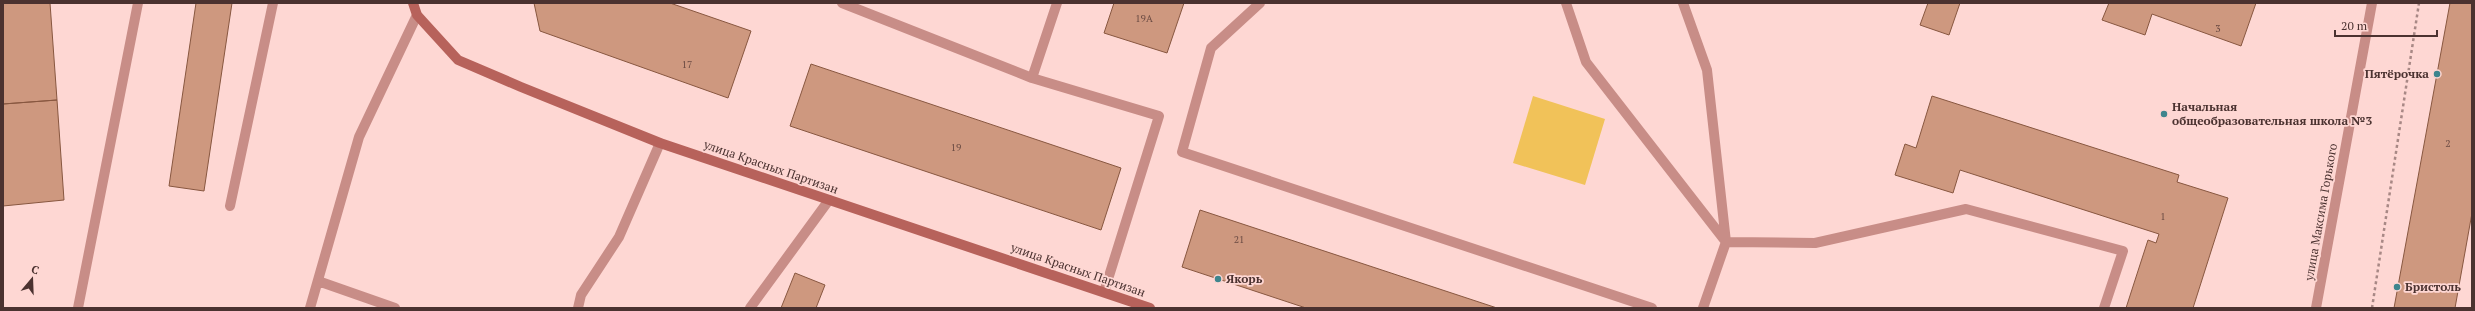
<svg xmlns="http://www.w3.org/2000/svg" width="2475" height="311" font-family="'PT Serif',serif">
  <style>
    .green { fill: #f1c259 }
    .building { fill: #ce987f; stroke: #885740 }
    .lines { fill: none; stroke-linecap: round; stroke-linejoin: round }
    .path { stroke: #a88885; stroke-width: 2.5; stroke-dasharray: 3 3; stroke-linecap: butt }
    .service { stroke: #c88d87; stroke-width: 10 }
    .minor { stroke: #c88d87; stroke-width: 10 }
    .secondary { stroke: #b7625b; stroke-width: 10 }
    .poi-dot { fill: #3e858d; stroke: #fed7d3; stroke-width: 1.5 }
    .labels { text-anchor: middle; stroke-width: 3.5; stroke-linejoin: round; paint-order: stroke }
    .number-label { font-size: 10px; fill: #6c4c44 }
    .poi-label { font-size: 12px; font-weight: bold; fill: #4b3230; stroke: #fed7d3; text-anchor: start }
    .street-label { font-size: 12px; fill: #4b3230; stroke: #fed7d3 }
  </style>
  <rect width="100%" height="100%" fill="#fed7d3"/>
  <!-- green -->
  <path class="green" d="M1533,96L1605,119L1585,185L1513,163Z"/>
  <!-- building -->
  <path class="building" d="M3,3H50L57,100L3,104Z
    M196,3H232L204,191L169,186Z
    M534,3H670L751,31L728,98L540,31Z
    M1114,3H1184L1167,53L1104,33Z
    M1928,3H1960L1949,35L1920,25Z
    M2109,3H2256L2241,46L2152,14L2145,35L2102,20Z
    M2450,3H2472V213L2455,308H2394Z
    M811,64L1121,168L1101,230L790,126Z
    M1932,96L2179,175L2177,182L2228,198L2193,308H2126L2148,240L2156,243L2159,234L1960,170L1953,193L1895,175L1905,144L1916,148Z
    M57,100L64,200L3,206V104Z
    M1200,210L1497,308H1306L1182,267Z
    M795,273L825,285L816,308H781Z"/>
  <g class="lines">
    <!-- path -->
    <path class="path" d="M2372,308L2419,3"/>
    <!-- service -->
    <path class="service" d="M842,3L1032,78L1159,116L1104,292
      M1260,3L1211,48L1182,152L1652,308
      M1566,3L1586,62L1726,242
      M1683,3L1707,70L1726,242
      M1032,78L1057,3
      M230,206L273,3
      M318,281L395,308
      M78,308L138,3
      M310,308L359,137L417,15
      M578,308L581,295L619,237L660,143
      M750,308L829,200
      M1703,308L1726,242L1815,243L1966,209L2123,251L2104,308"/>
    <!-- minor -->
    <path class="minor" d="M2316,308L2372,3"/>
    <!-- secondary -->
    <path class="secondary" d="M413,3L417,15L458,60L521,87L660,143L1150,308"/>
  </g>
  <!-- markers -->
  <g class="poi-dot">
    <circle cx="2437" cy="74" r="4"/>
    <circle cx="2164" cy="114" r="4"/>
    <circle cx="1218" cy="279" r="4"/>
    <circle cx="2397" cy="287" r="4"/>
  </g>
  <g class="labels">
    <!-- number labels -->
    <g class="number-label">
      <text x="1144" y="22">19А</text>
      <text x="2218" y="32">3</text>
      <text x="687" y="68">17</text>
      <text x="2448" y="147">2</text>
      <text x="956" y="151">19</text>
      <text x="2163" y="220">1</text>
      <text x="1239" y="243">21</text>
    </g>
    <!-- poi labels -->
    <g class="poi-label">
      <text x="2429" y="78" text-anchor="end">Пятёрочка</text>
      <text x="2172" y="111">Начальная<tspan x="2172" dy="14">общеобразовательная школа №3</tspan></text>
      <text x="1226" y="283">Якорь</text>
      <text x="2405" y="291">Бристоль</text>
    </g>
    <!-- street labels -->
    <g class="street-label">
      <text transform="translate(771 167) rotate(19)" y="4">улица Красных Партизан</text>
      <text transform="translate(2321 212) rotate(-80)" y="4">улица Максима Горького</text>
      <text transform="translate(1078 270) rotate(19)" y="4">улица Красных Партизан</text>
    </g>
  </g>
  <!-- border -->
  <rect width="2475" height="311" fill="none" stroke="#4b3230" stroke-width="8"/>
  <!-- north arrow -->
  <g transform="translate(32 279) rotate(19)" stroke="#fed7d3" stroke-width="3" paint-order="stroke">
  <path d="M0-3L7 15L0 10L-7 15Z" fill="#4b3230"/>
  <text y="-6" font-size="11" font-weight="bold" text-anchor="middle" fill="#4b3230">С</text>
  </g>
  <!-- scale -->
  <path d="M2335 30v6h102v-6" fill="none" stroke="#4b3230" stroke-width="2"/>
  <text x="2341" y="30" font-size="12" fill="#4b3230" stroke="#fed7d3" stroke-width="3" paint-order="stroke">20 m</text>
</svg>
